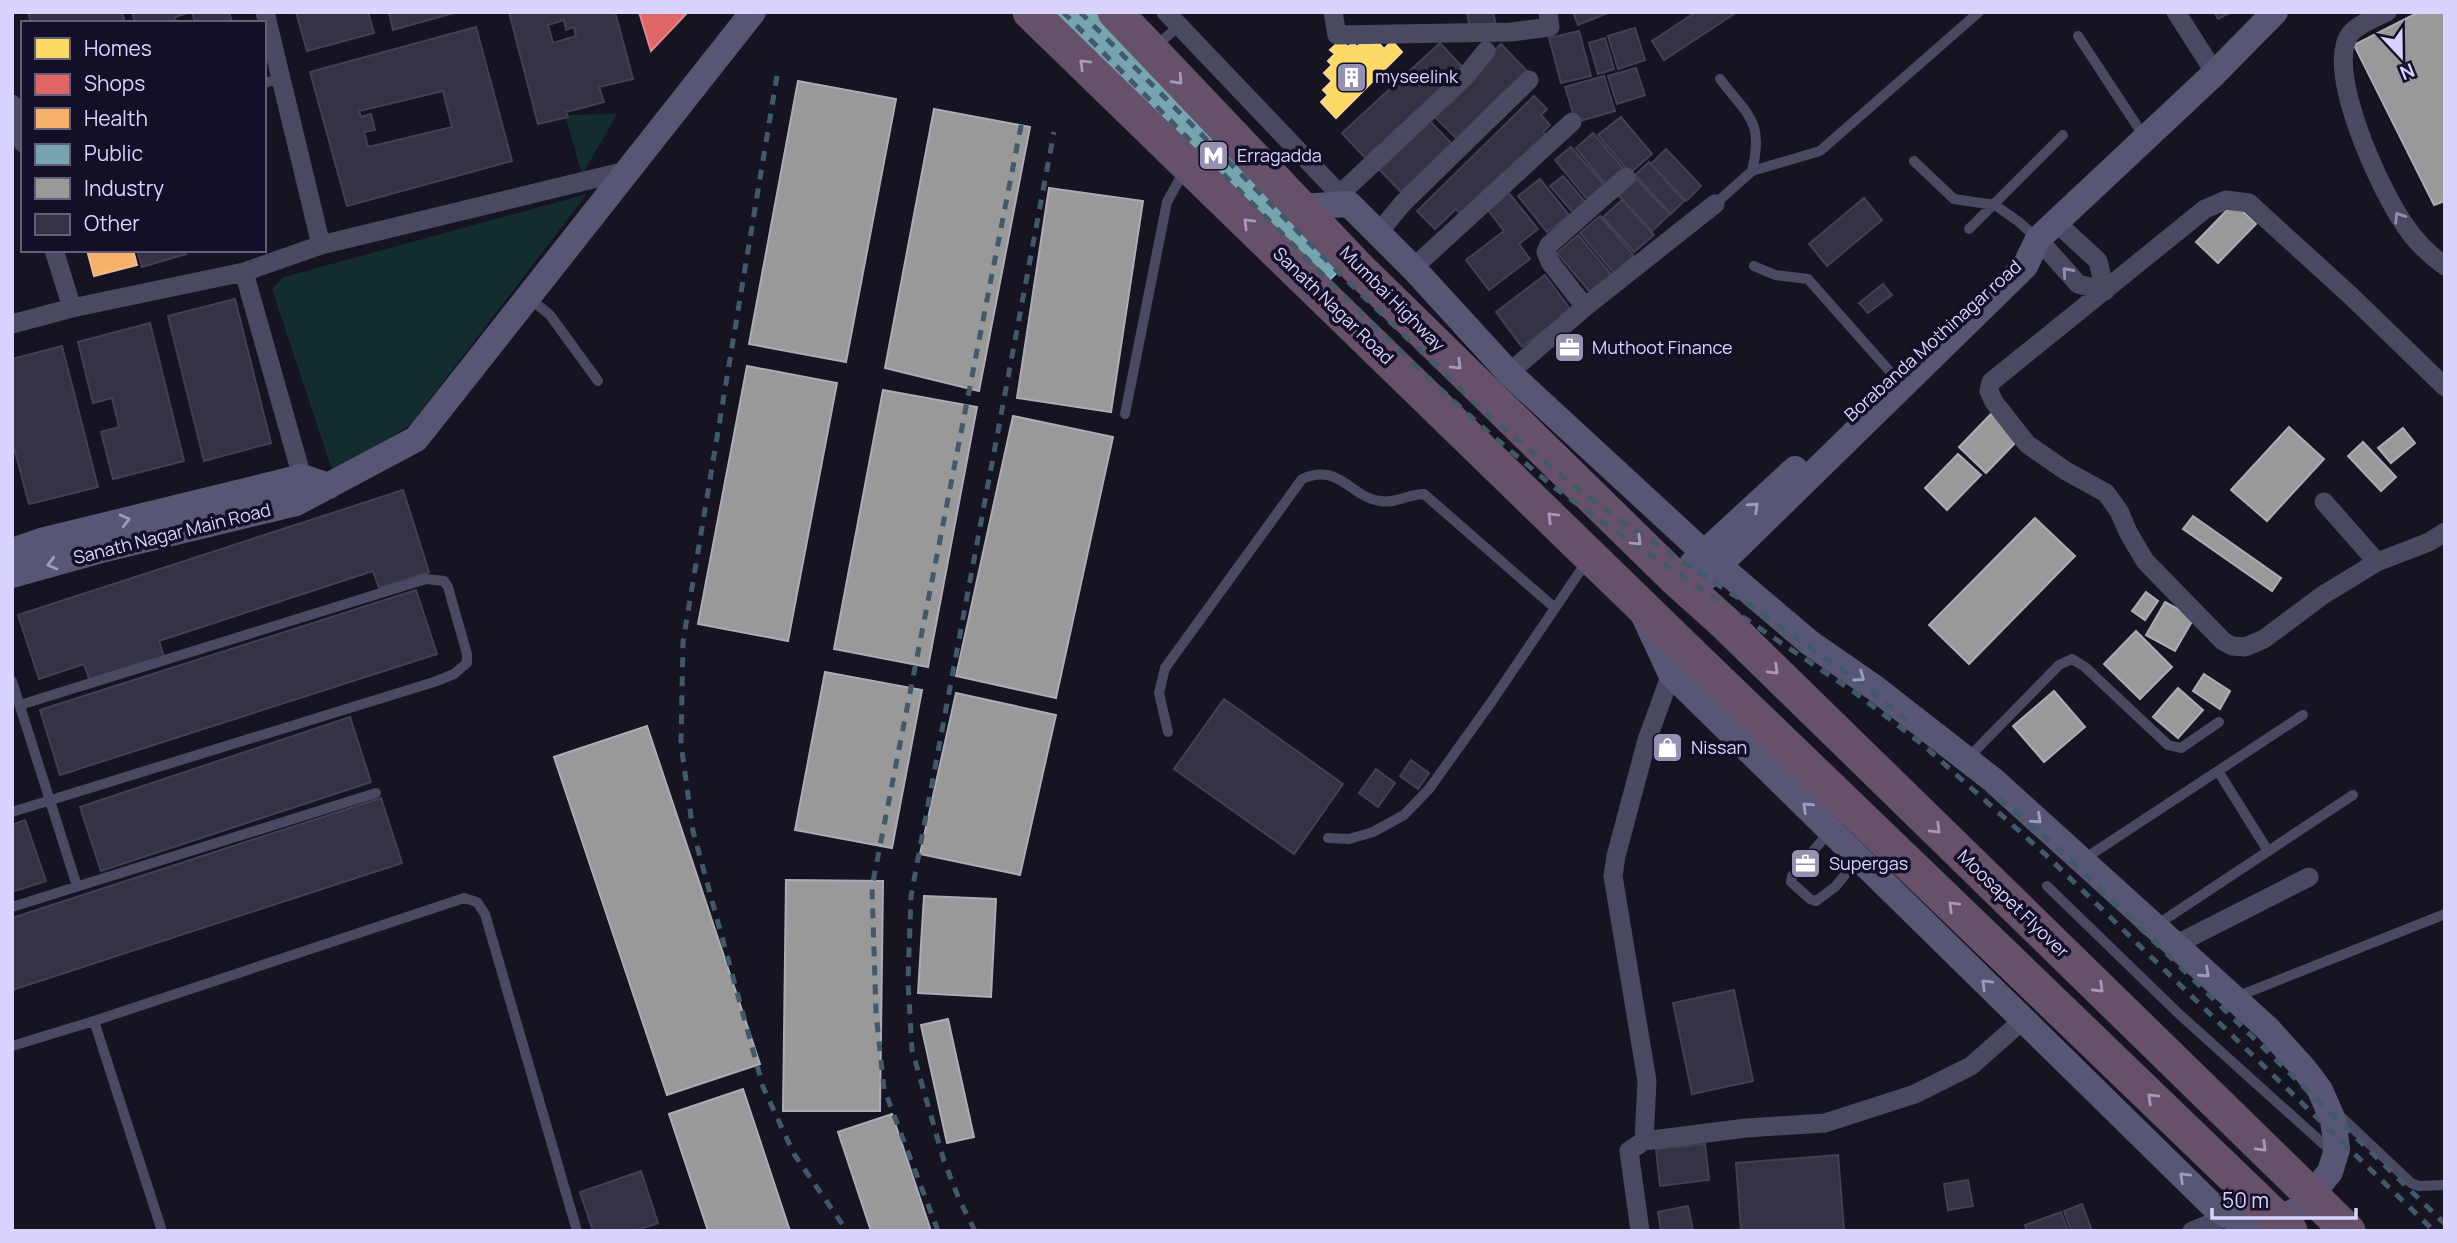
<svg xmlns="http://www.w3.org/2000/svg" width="2457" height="1243" font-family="Manrope,sans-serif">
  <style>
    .green { fill: #132c2d }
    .homes { fill: #ffd966; stroke: #f4d894; stroke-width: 2 }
    .shops { fill: #e06666; stroke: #de8794; stroke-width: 2 }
    .health { fill: #f6b26b; stroke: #edbc97; stroke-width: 2 }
    .public { fill: #76a5af; stroke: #94b3c7; stroke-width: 2 }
    .industry { fill: #999; stroke: #acabb8; stroke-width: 2 }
    .building { fill: #343243; stroke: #433f54; stroke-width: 2; fill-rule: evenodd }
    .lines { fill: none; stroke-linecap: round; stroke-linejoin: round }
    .lane { stroke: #4a4962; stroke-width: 10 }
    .street { stroke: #4a4962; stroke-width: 19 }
    .secondary { stroke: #575674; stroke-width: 26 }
    .highway { stroke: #67516a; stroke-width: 35 }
    .rail { stroke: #43596b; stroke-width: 5; stroke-dasharray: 10 9; stroke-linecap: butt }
    .highway-bridge { stroke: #67516a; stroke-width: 35 }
    .oneway { stroke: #a699bc }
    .oneway2 { stroke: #928eb0 }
    .oneway3 { stroke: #9e9bc0 }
    .labels { text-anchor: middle; stroke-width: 7; stroke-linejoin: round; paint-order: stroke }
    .poi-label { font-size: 18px; fill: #d9d4ff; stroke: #130f26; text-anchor: start }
    .street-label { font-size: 18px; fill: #d9d4ff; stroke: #130f26 }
  </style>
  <rect width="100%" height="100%" fill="#161421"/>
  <!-- green -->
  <path class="green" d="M617,114L582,175L565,115Z
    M587,194L411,424L334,476L272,289L284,277Z"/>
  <!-- homes -->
  <path class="homes" d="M1375,39L1384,49L1392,41L1402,52L1336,118L1321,102L1328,95L1323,90L1332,81L1324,73L1332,65L1328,61L1335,54L1330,50L1341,40L1348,47L1353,42L1357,47L1363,41L1368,46Z"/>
  <!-- shops -->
  <path class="shops" d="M639,12H688L651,51Z"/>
  <!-- health -->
  <path class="health" d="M87,250H133L137,265L94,276Z"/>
  <!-- public -->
  <path class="public" d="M1027,12H1116L1357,253L1312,297Z"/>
  <!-- industry -->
  <path class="industry" d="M2419,12H2445V201L2434,205L2354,45Z
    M798,81L896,99L846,362L749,344Z
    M934,109L1030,127L979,391L885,368Z
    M1049,188L1143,201L1111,412L1017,398Z
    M2234,203L2256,224L2218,263L2196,242Z
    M747,366L837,383L788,641L698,624Z
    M883,390L977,407L928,667L834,649Z
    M1991,414L2018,440L1986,473L1959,447Z
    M1013,416L1113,437L1056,698L956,676Z
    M2289,427L2324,459L2267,521L2231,490Z
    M2403,428L2415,443L2391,463L2378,448Z
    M2363,442L2396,477L2381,491L2348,456Z
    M1958,454L1981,475L1947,510L1925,488Z
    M2193,516L2281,578L2272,591L2183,529Z
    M2035,518L2075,556L1969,664L1929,625Z
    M2146,592L2158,601L2145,620L2132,611Z
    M2165,602L2194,618L2175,651L2146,635Z
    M2136,631L2172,667L2140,699L2104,664Z
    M825,672L922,690L892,848L795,830Z
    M2204,674L2230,691L2220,709L2193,691Z
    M2178,688L2203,710L2178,738L2153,717Z
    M2054,691L2085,727L2044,762L2013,726Z
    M956,693L1056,715L1020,875L920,854Z
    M647,726L760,1064L667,1095L554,757Z
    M786,880L883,881L880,1111H783Z
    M924,896L996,899L991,997L918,993Z
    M948,1019L974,1137L947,1143L921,1025Z
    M743,1089L790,1231H708L669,1114Z
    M892,1114L931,1231H871L838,1132Z"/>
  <!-- building -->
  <path class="building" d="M28,12H122L125,23H31Z
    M132,12H191L175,17L176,23H135Z
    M192,12H229L232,23H195Z
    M296,12H368L374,33L307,51Z
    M389,12H457L393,30Z
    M509,12H615L633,79L599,87L604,102L566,112L568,117L538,124ZM564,20L566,30L574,27L576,36L553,43L548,25Z
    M1467,12H1493L1496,25L1470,29Z
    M1573,12H1610L1578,25Z
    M1696,12H1737L1664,60L1652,41Z
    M2214,12H2231L2218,19Z
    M476,27L512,161L347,206L310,72ZM443,91L452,127L368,147L364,132L375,130L371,114L361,117L359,111Z
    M1635,28L1645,60L1618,69L1608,36Z
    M1579,31L1591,76L1561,83L1549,38Z
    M1605,38L1614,69L1598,74L1589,43Z
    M1440,43L1467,72L1369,162L1342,133Z
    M1501,44L1527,71L1458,140L1431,113Z
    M1636,68L1645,95L1617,104L1608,76Z
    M1604,76L1615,111L1576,122L1565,87Z
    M1534,96L1547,109L1541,115L1550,125L1543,132L1547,136L1464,218L1456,209L1435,229L1417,211Z
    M1426,117L1452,144L1401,192L1375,165Z
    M1621,117L1652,154L1630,173L1598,135Z
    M1593,133L1625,171L1607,186L1576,148Z
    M1571,147L1604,185L1587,199L1555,160Z
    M1666,149L1701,186L1686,201L1651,164Z
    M1649,162L1684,201L1671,214L1635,175Z
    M1563,176L1588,205L1575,215L1550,186Z
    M1540,179L1569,215L1547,232L1518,196Z
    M1636,179L1670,214L1652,231L1619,196Z
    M1504,187L1538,229L1519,244L1530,259L1489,290L1466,260L1504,231L1484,205Z
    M1864,198L1882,220L1827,266L1809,244Z
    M1622,200L1654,235L1634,252L1603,217Z
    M1600,216L1634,256L1614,273L1580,233Z
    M1578,235L1611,274L1590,292L1557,253Z
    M137,250H185L186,254L142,267Z
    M1545,275L1571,310L1522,347L1496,312Z
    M1883,284L1892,295L1868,313L1859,303Z
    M235,299L271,443L204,461L168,316Z
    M150,323L184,461L113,479L101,432L119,427L112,398L93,403L78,342Z
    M62,346L98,487L29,504L12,440V359Z
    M403,490L429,572L379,588L373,571L159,641L164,657L90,681L84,664L39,679L18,615Z
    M416,590L437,654L60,775L40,710Z
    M1224,699L1343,784L1294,854L1174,769Z
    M350,717L371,782L101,871L80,807Z
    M1411,760L1429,773L1418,789L1400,776Z
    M1376,769L1395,783L1378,807L1359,793Z
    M381,798L402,863L12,990V918Z
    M25,820L46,881L12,892V825Z
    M1734,990L1753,1081L1692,1094L1673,1003Z
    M1705,1144L1709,1180L1660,1186L1656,1149Z
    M1838,1155L1844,1230L1741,1231L1736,1163Z
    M641,1171L658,1223L634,1231H593L580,1192Z
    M1968,1180L1973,1206L1948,1210L1944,1184Z
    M2082,1204L2092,1231H2071L2064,1211Z
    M1688,1206L1693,1231H1661L1658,1212Z
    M2061,1212L2068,1231H2027L2025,1225Z"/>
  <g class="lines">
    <!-- lane -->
    <path class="lane" d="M2078,36L2145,138
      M1156,46L1179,26
      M1720,79C1749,117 1764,121 1752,171
      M264,83L280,79
      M1914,161L1954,199L1995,205L2019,222L2038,239
      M1715,204L1752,171L1820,151L1979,12
      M1969,229L2063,135
      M1754,266L1775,275L1808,279L1893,375
      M529,298L550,315L598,381
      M1125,414L1167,202L1184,171
      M12,681L77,886
      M1168,732L1159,693L1165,668L1302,479C1339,462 1350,497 1380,501C1395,504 1409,494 1424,494L1555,608
      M1967,759L2059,665L2072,659L2085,667L2168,745L2181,748L2219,722
      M2218,771L2268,851
      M12,812L434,682L454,674L467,663V654L448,587L444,581L426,579L20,705
      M1830,831L1792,876L1791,882L1810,899L1816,901L1835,887L1858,859
      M1328,838L1349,839L1373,832L1404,815L1429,789L1492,701L1587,561
      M2084,859L2303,715
      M2047,886L2178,1013L2330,1150
      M12,907L376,793
      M2155,926L2353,795
      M2236,997L2445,914
      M94,1021L464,898L477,902L485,914L577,1231
      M12,1046L94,1021L162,1231
      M2337,1113L2411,1183L2419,1186L2445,1185"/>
    <!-- street -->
    <path class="street" d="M265,12L321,245
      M1166,12L1349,204
      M1333,12L1337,35L1511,32L1550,27L1548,12
      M2176,12L2215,73
      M2387,12C2376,17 2357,25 2350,34C2324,70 2381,191 2404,224C2415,241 2428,254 2445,266
      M12,104L23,143
      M1340,194L1465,77L1486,51
      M2057,223L2098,261L2105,291
      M1378,233L1403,203L1529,80
      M2038,239L2078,284L2105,291
      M54,250L72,308
      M1413,268L1572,122
      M244,272L302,477
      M1585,307L1550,262L1546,252L1549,245L1626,177
      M12,324L72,308L244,272L321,245L630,170
      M1509,373L1585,307L1715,204
      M2445,387L2351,296L2249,203L2226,200L2205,209L1991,382L1989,391L1994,402L2027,444L2066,471L2106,493L2119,511L2128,532L2145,561L2223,641L2232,646L2245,647L2264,639L2323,595L2377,562L2429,542L2445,532
      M2324,502L2377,562
      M2175,945L2309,877
      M1644,1141L1647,1081L1613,876L1616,856L1647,740L1671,674
      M1640,1231L1629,1151L1644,1141L1746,1128L1825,1123L1915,1094L1971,1066L2023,1020
      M2192,1231L2229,1216"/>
    <!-- secondary -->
    <path class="secondary" d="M1298,207L1349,204L1413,268L1509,373L1704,553L1810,643L1875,688L1993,780L2267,1028L2305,1070L2320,1090L2333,1120L2337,1149L2330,1172L2301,1207L2288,1215L2262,1222L2242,1221L2229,1216L2212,1205L1671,674L1644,616
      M12,551L41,541L302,477L329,486
      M1692,564L1795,469
      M12,575L105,549L296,503L416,439L753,12
      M1707,577L2025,266L2038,239L2215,73L2275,12"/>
    <!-- highway -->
    <path class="highway" d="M1030,12L1691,654
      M1115,12L1358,268L1676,579L1725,623"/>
    <!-- rail -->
    <path class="rail" d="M1063,12L1334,286L1426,376L1488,432L1555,488L1611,528L1857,694L1922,744L2046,855L2434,1231
      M1080,12L1341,275L1489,416L1574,486L1628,526L1749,605L1871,690L1908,722
      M777,76L683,642L681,744L693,831L763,1087L794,1154L847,1231
      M1999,798L2057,847L2445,1224
      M938,1231L884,1089L876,1013L872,887L1022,121
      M975,1231L959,1199L944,1161L912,1050L908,982L911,896L1054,132"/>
    <!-- highway-bridge -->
    <path class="highway-bridge" d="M1725,623L2348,1231
      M1691,654L2290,1231"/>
  </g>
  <!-- one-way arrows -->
  <defs><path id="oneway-chevron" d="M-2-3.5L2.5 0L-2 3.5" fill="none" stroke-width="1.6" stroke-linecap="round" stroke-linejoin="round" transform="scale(1.75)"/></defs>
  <g class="oneway">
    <use href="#oneway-chevron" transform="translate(1084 64) rotate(-136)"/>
    <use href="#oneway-chevron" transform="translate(1178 80) rotate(47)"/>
    <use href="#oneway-chevron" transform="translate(1248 223) rotate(-135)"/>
    <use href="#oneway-chevron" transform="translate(1457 365) rotate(45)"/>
    <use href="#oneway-chevron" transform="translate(1552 517) rotate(-136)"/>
    <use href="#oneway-chevron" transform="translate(1637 541) rotate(45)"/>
    <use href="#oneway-chevron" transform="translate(1774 670) rotate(44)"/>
    <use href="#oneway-chevron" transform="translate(1936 829) rotate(44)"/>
    <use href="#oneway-chevron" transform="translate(1953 906) rotate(-136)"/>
    <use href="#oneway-chevron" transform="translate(2099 988) rotate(44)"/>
    <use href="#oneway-chevron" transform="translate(2152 1098) rotate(-136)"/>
    <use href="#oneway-chevron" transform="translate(2262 1147) rotate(44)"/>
  </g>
  <g class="oneway2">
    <use href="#oneway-chevron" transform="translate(2399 217) rotate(-123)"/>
    <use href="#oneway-chevron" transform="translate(2067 272) rotate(-132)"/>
  </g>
  <g class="oneway3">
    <use href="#oneway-chevron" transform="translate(1754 507) rotate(-43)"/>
    <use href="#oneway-chevron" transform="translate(125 520) rotate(-14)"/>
    <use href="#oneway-chevron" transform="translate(52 564) rotate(165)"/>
    <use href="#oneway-chevron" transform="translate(1860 677) rotate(35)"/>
    <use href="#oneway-chevron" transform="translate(1807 807) rotate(-137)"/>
    <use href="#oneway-chevron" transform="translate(2037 819) rotate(42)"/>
    <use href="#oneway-chevron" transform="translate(2205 973) rotate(43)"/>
    <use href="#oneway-chevron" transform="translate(1986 984) rotate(-136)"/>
    <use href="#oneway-chevron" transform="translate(2184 1177) rotate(-136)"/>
  </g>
  <!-- icons -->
  <defs>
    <symbol id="building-square" viewBox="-11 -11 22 22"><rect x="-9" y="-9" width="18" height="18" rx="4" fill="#9591b1" stroke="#130f26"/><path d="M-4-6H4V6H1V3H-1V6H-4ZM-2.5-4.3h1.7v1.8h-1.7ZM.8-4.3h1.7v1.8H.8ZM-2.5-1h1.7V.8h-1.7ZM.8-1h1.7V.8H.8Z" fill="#fff"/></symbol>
    <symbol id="metro-square" viewBox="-11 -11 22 22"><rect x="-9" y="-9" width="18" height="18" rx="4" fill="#9591b1" stroke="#130f26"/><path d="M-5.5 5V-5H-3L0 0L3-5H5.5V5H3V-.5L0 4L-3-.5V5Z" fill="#fff"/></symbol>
    <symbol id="office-square" viewBox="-11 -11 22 22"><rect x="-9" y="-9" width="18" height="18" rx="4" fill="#9591b1" stroke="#130f26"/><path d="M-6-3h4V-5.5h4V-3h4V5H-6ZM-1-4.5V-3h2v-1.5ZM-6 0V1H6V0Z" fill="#fff"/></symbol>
    <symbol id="shop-square" viewBox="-11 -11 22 22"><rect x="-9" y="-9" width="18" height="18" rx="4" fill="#9591b1" stroke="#130f26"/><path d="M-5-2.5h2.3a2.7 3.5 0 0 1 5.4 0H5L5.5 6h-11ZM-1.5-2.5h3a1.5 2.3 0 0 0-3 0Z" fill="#fff"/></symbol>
  </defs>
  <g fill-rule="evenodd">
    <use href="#building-square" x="1334" y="60" width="35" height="35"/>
    <use href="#metro-square" x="1196" y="138" width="35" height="35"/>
    <use href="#office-square" x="1552" y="330" width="35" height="35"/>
    <use href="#shop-square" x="1650" y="730" width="35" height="35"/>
    <use href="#office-square" x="1788" y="846" width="35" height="35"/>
  </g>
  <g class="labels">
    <!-- poi labels -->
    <g class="poi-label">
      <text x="1375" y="83">myseelink</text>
      <text x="1237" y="162">Erragadda</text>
      <text x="1592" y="354">Muthoot Finance</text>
      <text x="1691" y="754">Nissan</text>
      <text x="1829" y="870">Supergas</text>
    </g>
    <!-- street labels -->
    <g class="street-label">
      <text transform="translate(1392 299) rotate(45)" y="6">Mumbai Highway</text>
      <text transform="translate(1333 306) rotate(44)" y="6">Sanath Nagar Road</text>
      <text transform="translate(1933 341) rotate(-42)" y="6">Borabanda Mothinagar road</text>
      <text transform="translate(172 534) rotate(-14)" y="6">Sanath Nagar Main Road</text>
      <text transform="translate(2013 904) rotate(44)" y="6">Moosapet Flyover</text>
    </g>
  </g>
  <!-- border -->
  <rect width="2457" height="1243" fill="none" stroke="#d9d4ff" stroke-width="28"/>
  <!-- legend -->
  <rect x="21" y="21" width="245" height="231" fill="#130f26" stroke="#625e7d" stroke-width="2"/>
  <rect x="35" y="38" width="35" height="21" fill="#ffd966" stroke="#625e7d" stroke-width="2"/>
  <text x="84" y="56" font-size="21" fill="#d9d4ff">Homes</text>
  <rect x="35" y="74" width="35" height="21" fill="#e06666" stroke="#625e7d" stroke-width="2"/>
  <text x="84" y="91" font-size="21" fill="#d9d4ff">Shops</text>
  <rect x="35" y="108" width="35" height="21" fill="#f6b26b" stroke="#625e7d" stroke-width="2"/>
  <text x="84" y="126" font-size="21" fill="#d9d4ff">Health</text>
  <rect x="35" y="144" width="35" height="21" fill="#76a5af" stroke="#625e7d" stroke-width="2"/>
  <text x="84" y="161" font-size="21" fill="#d9d4ff">Public</text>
  <rect x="35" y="178" width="35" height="21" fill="#999999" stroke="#625e7d" stroke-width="2"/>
  <text x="84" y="196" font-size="21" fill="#d9d4ff">Industry</text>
  <rect x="35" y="214" width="35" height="21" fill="#343243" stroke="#625e7d" stroke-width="2"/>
  <text x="84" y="231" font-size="21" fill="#d9d4ff">Other</text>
  <!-- north arrow -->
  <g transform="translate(2401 56) rotate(158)" stroke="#130f26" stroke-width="5" paint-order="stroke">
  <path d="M0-5L12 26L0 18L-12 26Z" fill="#d9d4ff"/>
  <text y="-10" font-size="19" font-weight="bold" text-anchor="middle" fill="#d9d4ff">N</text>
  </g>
  <!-- scale -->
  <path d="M2212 1208v10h144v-10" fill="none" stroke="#d9d4ff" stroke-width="3.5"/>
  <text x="2222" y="1208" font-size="21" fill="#d9d4ff" stroke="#130f26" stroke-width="5" paint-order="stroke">50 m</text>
</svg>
